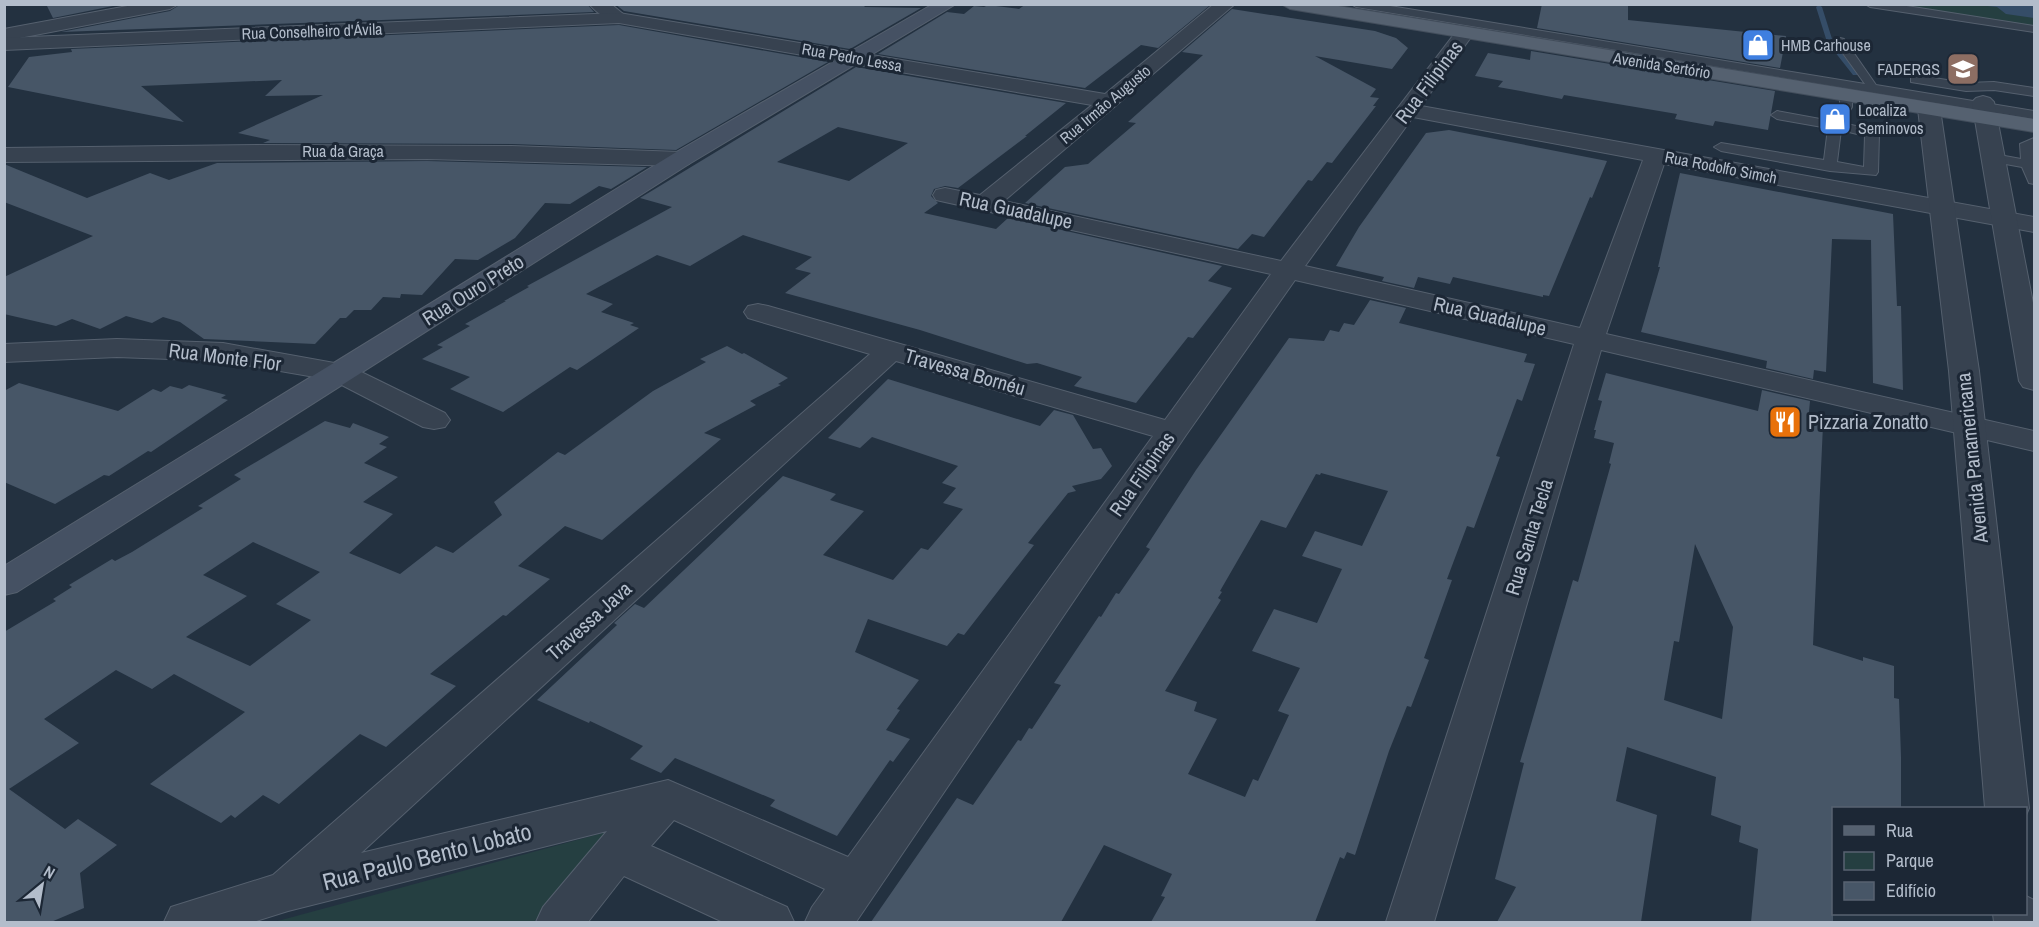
<svg xmlns="http://www.w3.org/2000/svg" width="2039" height="927" font-family="'Archivo Narrow',sans-serif">
  <style>
    .green { fill: #253f41 }
    .water { fill: #354d68 }
    .lines { fill: none; stroke-linecap: round; stroke-linejoin: round }
    .stream { fill: #354d68; fill-rule: evenodd }
    .building { fill: #475667; fill-rule: evenodd }
    .service-casing { stroke: #55606e; stroke-width: 2 }
    .minor-casing { stroke: #55606e; stroke-width: 2 }
    .tertiary-casing { stroke: #55606e; stroke-width: 2 }
    .secondary-casing { stroke: #55606e; stroke-width: 2 }
    .primary-casing { stroke: #434e5c; stroke-width: 2 }
    .service { fill: #374250; fill-rule: evenodd }
    .minor { fill: #374250; fill-rule: evenodd }
    .tertiary { fill: #374250; fill-rule: evenodd }
    .secondary { fill: #455163; fill-rule: evenodd }
    .primary { fill: #556170; fill-rule: evenodd }
    .labels { text-anchor: middle; stroke-width: 6; stroke-linejoin: round; paint-order: stroke }
    .far-street-label { font-size: 16px; fill: #b3bdcb; stroke: #1c2735 }
    .far-poi-label { font-size: 16px; fill: #b3bdcb; stroke: #1c2735; text-anchor: start }
    .street-label { font-size: 20px; fill: #b3bdcb; stroke: #1c2735 }
    .poi-label { font-size: 20px; fill: #b3bdcb; stroke: #1c2735; text-anchor: start }
    .near-street-label { font-size: 24px; fill: #b3bdcb; stroke: #1c2735 }
  </style>
  <rect width="100%" height="100%" fill="#233140"/>
  <!-- green -->
  <path class="green" d="M1893,5H2034V26Z
    M614,830L534,922H274Z"/>
  <!-- water -->
  <path class="water" d="M1978,5H2034V18L2006,14L1997,7Z"/>
  <g class="lines">
    <!-- stream -->
    <path class="stream" d="M1819,5L1822,7L1833,42L1857,73V75H1853L1827,42L1816,7Z"/>
  </g>
  <!-- building -->
  <path class="building" d="M46,4H123L53,18Z
    M181,4H587L594,12L61,32L170,11Z
    M615,4H867L864,7L921,8L850,49L624,11Z
    M1026,4H1202L1209,6L1158,48L1141,45L1085,88L878,54L947,12L964,14L974,6L984,7L988,5L1019,9Z
    M1542,4H1628V20L1786,36L1780,68L1537,28Z
    M1232,9L1375,31L1396,38L1408,48L1392,69L1315,56L1376,89L1370,97L1379,98L1373,106H1376L1332,163L1327,162L1312,181L1308,180L1264,237L1252,234L1238,249L1025,203L1065,167L1088,164L1136,123L1128,122L1203,55L1182,52Z
    M619,25L828,62L676,150L512,144L263,143L270,140L238,133L323,95L265,96L282,80L141,86L184,122L8,87L29,57L72,52L71,49Z
    M1531,51L1775,91L1768,130L1715,121L1713,126L1675,119L1677,114L1564,95L1562,99L1515,90L1498,87L1503,81L1475,76L1488,53L1530,60Z
    M856,67L1066,103L1025,136H1027L958,188L945,186L934,189L931,196L938,203L924,213L996,229L1008,218L1222,266L1208,281L1232,288L1193,338L1188,337L1136,403L1074,386L1082,377L1037,363L1027,364L920,330L785,293L811,273L795,269L812,257L743,235L690,266L657,255L586,294L613,304L601,312L634,323L630,325L639,328L577,370L570,367L503,412L450,389L470,377L422,359L443,347L437,345L470,326L465,324L506,301H504L529,287L527,286L672,207L640,198ZM838,127L908,143L849,181L777,162Z
    M1449,130L1607,161L1592,198L1590,197L1549,296L1543,295V297L1453,277L1450,284L1418,277L1414,288L1382,281L1384,277L1336,266L1359,227L1426,133Z
    M427,161L647,167L611,189L599,186L570,204L545,203L515,238L478,260L455,259L422,295L401,294L400,298L383,297L371,310H354L346,318H340L315,344L204,339L180,322L163,317L152,323L126,316L100,329L72,319L56,326L4,314V277L93,236L4,202V164L87,198L150,173L169,180L217,163Z
    M1680,173L1893,214L1897,306H1901L1903,390L1873,383L1871,240L1832,239L1826,372L1814,370L1813,379L1766,368L1767,361L1641,332L1660,267H1658Z
    M1370,300L1406,308L1399,323L1527,354L1524,362L1535,364L1522,401L1517,399L1496,456L1500,457L1474,528L1467,526L1447,579L1452,580L1424,658L1429,660L1411,707L1407,706L1389,751L1355,855L1347,852L1344,859L1340,857L1315,922H1151L1165,897L1161,896L1172,874L1104,845L1061,922H871L957,798L973,805L1018,740L1021,741L1029,728L1032,729L1061,685L1054,683L1099,616L1101,617L1116,593L1119,594L1150,549L1146,547L1196,470L1289,338L1324,341L1330,330L1339,332L1344,323L1354,325ZM1321,473L1388,491L1362,546L1315,531L1302,556L1342,569L1317,623L1274,609L1252,651L1300,668L1278,711L1289,715L1258,781L1253,779L1245,797L1188,774L1217,719L1194,711L1197,702L1165,691L1221,600L1218,598L1222,592L1220,591L1261,520L1286,528L1316,474L1320,475Z
    M727,346L742,354L744,353L788,378L778,384L781,385L750,401L756,405L704,433L721,439L602,540L565,526L518,566L550,579L506,616L503,615L430,674L456,686L386,747L360,734L279,804L263,795L235,818L231,815L221,823L150,784L245,712L174,674L152,689L116,670L44,719L79,743L9,789L65,829L78,819L117,845L80,873L84,908L51,922H4V632L56,601L53,599L72,587L69,585L112,559L115,561L132,552L203,508L198,506L241,479L234,475L325,421L350,428L353,423L389,437L379,444L387,447L364,463L398,477L363,502L393,514L349,553L400,574L436,546L453,553L502,515L494,502L558,452L565,455L653,391L706,362L700,359ZM253,542L320,572L276,604L311,620L250,666L186,637L247,596L203,575Z
    M1606,373L1758,411L1762,390L1810,401L1808,422L1823,425L1813,645L1863,661V657L1894,666V698L1899,699L1901,757V808H1833V922H1751L1758,849L1739,842L1741,826L1711,815L1716,777L1627,747L1616,801L1657,815L1641,922H1497L1516,887L1495,879L1524,763L1520,762L1573,580L1578,582L1611,464L1609,463L1614,443L1594,438L1596,430H1594L1602,401L1598,400ZM1695,544L1733,627L1722,719L1664,700L1674,641L1679,642Z
    M888,379L1040,426L1054,410L1073,415L1093,449L1101,448L1112,466L1101,479L1072,486L1076,491L1068,493L1028,543L1034,545L964,635L958,633L947,646L868,619L855,652L919,680L897,709L900,710L886,730L910,739L893,762L890,760L837,836L770,806L775,800L675,758L661,773L630,759L643,746L590,721L589,723L537,700L617,625L614,623L635,604L644,608L783,476L836,494L830,500L864,511L823,555L893,580L921,548L928,550L963,509L943,503L956,488L942,483L958,466L872,437L860,448L828,438Z
    M19,383L118,411L153,389L161,392L170,386L182,389L189,385L226,395L221,398L228,400L151,452L148,451L109,476L104,475L55,504L4,482V391Z"/>
  <g class="lines">
    <defs>
      <path id="service" d="M1351,4H1378L1865,84L1834,41L1840,38L1844,39L1876,85L2034,111V119L1356,7Z
        M1865,4H1894L2034,26V32L1870,7Z
        M1915,75L1966,83L1994,82L2034,88V96L1994,90L1966,91L1911,82V76Z
        M1846,92L1852,96V107L1843,123L1877,131L1879,134L1878,172L1876,175L1830,171L1721,151L1714,147L1721,143L1824,160L1828,128L1777,119L1771,115L1777,111L1831,121L1840,107V96ZM1841,130L1865,136L1864,167L1837,162Z
        M2034,138V184L2029,183L2022,167L1989,161L1987,158L1994,154L2021,159L2020,144Z"/>
      <path id="minor" d="M138,4H179L170,9L4,41V29Z
        M589,4H611L628,18L625,22C613,25 598,14 589,4Z
        M1214,4H1235L1004,201L1281,261L1458,29H1472L1474,33L1421,106L2034,217V232L1664,164L1606,334L2034,431V451L1601,350L1434,922H1386L1574,344L1295,280L1186,435L856,922H805L812,907L825,889L674,820L651,846L787,907L794,922H723L624,876L588,922H536L543,907L607,831L288,911L253,922H164L171,907L273,875L870,354L748,318L744,312L748,306L758,304L768,306L1165,420L1271,274L936,200L933,195L936,190L945,188L980,195L1092,105L854,64L847,62L844,58L847,54L854,52L1105,94ZM1413,117L1643,160L1580,328L1305,266ZM896,361L1153,436L848,857L668,780L361,853Z
        M258,145L512,146L681,152L689,154L692,159L689,164L681,166L427,159L4,162V148Z
        M117,339L223,343L340,364L351,367L445,413L450,420L445,427L434,429L423,427L332,380L223,361L117,357L4,362V344Z"/>
      <path id="tertiary" d="M619,13L854,52L861,54L864,58L861,62L854,64L619,23L4,50V38Z
        M1983,96L1990,98L1994,102L2034,308V390L2023,387L2019,381L1972,102L1976,98Z
        M1929,103L1937,104L1940,109L1979,371L2029,808L2026,815V808H1985L1949,371L1918,109L1921,104Z
        M2026,896L2034,900V922H1994L1993,914H2026Z"/>
      <path id="secondary" d="M933,4H956L689,164L17,592L4,595V566L673,154Z"/>
      <path id="primary" d="M1281,4H1326L2034,119V132L1290,9Z"/>
    </defs>
    <!-- service casing -->
    <use href="#service" class="service-casing"/>
    <!-- minor casing -->
    <use href="#minor" class="minor-casing"/>
    <!-- tertiary casing -->
    <use href="#tertiary" class="tertiary-casing"/>
    <!-- secondary casing -->
    <use href="#secondary" class="secondary-casing"/>
    <!-- primary casing -->
    <use href="#primary" class="primary-casing"/>
    <!-- service -->
    <use href="#service" class="service"/>
    <!-- minor -->
    <use href="#minor" class="minor"/>
    <!-- tertiary -->
    <use href="#tertiary" class="tertiary"/>
    <!-- secondary -->
    <use href="#secondary" class="secondary"/>
    <!-- primary -->
    <use href="#primary" class="primary"/>
  </g>
  <!-- icons -->
  <defs>
    <symbol id="shop-square" viewBox="-11 -11 22 22"><rect x="-9" y="-9" width="18" height="18" rx="4" fill="#3f7fe0" stroke="#1c2735"/><path d="M-5-2.5h2.3a2.7 3.5 0 0 1 5.4 0H5L5.5 6h-11ZM-1.5-2.5h3a1.5 2.3 0 0 0-3 0Z" fill="#fff"/></symbol>
    <symbol id="university-square" viewBox="-11 -11 22 22"><rect x="-9" y="-9" width="18" height="18" rx="4" fill="#8d6e63" stroke="#1c2735"/><path d="M0-5L7-2L0 1L-7-2ZM-4 1L0 2.5L4 1V4Q0 6-4 4Z" fill="#fff"/></symbol>
    <symbol id="restaurant-square" viewBox="-11 -11 22 22"><rect x="-9" y="-9" width="18" height="18" rx="4" fill="#e8710a" stroke="#1c2735"/><path d="M-5-6h1v4h1v-4h1v4h1v-4h1v5L-1.5 .5V6h-2V.5L-5-1ZM5-6V6H3V1.5H1.5Q1.5-4 5-6Z" fill="#fff"/></symbol>
  </defs>
  <g fill-rule="evenodd">
    <use href="#shop-square" x="1739" y="26" width="38" height="38"/>
    <use href="#university-square" x="1944" y="50" width="38" height="38"/>
    <use href="#shop-square" x="1816" y="100" width="38" height="38"/>
    <use href="#restaurant-square" x="1766" y="403" width="38" height="38"/>
  </g>
  <g class="labels">
    <!-- far-street labels -->
    <g class="far-street-label">
      <text transform="translate(312 31) rotate(-2)" y="6">Rua Conselheiro d'Ávila</text>
      <text transform="translate(852 57) rotate(10)" y="6">Rua Pedro Lessa</text>
      <text transform="translate(1662 65) rotate(9)" y="6">Avenida Sertório</text>
      <text transform="translate(1105 104) rotate(-40)" y="6">Rua Irmão Augusto</text>
      <text x="343" y="157">Rua da Graça</text>
      <text transform="translate(1721 167) rotate(11)" y="6">Rua Rodolfo Simch</text>
    </g>
    <!-- far-poi labels -->
    <g class="far-poi-label">
      <text x="1781" y="51">HMB Carhouse</text>
      <text x="1940" y="75" text-anchor="end">FADERGS</text>
      <text x="1858" y="116">Localiza<tspan x="1858" dy="18">Seminovos</tspan></text>
    </g>
    <!-- street labels -->
    <g class="street-label">
      <text transform="translate(1429 82) rotate(-53)" y="7">Rua Filipinas</text>
      <text transform="translate(1016 210) rotate(12)" y="7">Rua Guadalupe</text>
      <text transform="translate(473 290) rotate(-32)" y="7">Rua Ouro Preto</text>
      <text transform="translate(1490 316) rotate(13)" y="7">Rua Guadalupe</text>
      <text transform="translate(225 357) rotate(7)" y="7">Rua Monte Flor</text>
      <text transform="translate(965 372) rotate(16)" y="7">Travessa Bornéu</text>
      <text transform="translate(1972 458) rotate(-96)" y="7">Avenida Panamericana</text>
      <text transform="translate(1142 474) rotate(-55)" y="7">Rua Filipinas</text>
      <text transform="translate(1529 537) rotate(-73)" y="7">Rua Santa Tecla</text>
      <text transform="translate(589 621) rotate(-42)" y="7">Travessa Java</text>
    </g>
    <!-- poi labels -->
    <g class="poi-label">
      <text x="1808" y="429">Pizzaria Zonatto</text>
    </g>
    <!-- near-street labels -->
    <g class="near-street-label">
      <text transform="translate(427 857) rotate(-14)" y="8">Rua Paulo Bento Lobato</text>
    </g>
  </g>
  <!-- border -->
  <rect width="2039" height="927" fill="none" stroke="#b3bdcb" stroke-width="12"/>
  <!-- legend -->
  <rect x="1832" y="807" width="195" height="108" fill="#1c2735" stroke="#586371" stroke-width="1.5"/>
  <rect x="1844" y="826" width="30" height="9" fill="#556170" stroke="#586371" stroke-width="1.5"/>
  <text x="1886" y="837" font-size="18" fill="#b3bdcb">Rua</text>
  <rect x="1844" y="852" width="30" height="18" fill="#253f41" stroke="#586371" stroke-width="1.5"/>
  <text x="1886" y="867" font-size="18" fill="#b3bdcb">Parque</text>
  <rect x="1844" y="882" width="30" height="18" fill="#475667" stroke="#586371" stroke-width="1.5"/>
  <text x="1886" y="897" font-size="18" fill="#b3bdcb">Edifício</text>
  <!-- north arrow -->
  <g transform="translate(42 885) rotate(30)" stroke="#1c2735" stroke-width="4.5" paint-order="stroke">
  <path d="M0-4.5L10 22L0 15L-10 22Z" fill="#b3bdcb"/>
  <text y="-9" font-size="16" font-weight="bold" text-anchor="middle" fill="#b3bdcb">N</text>
  </g>
</svg>
